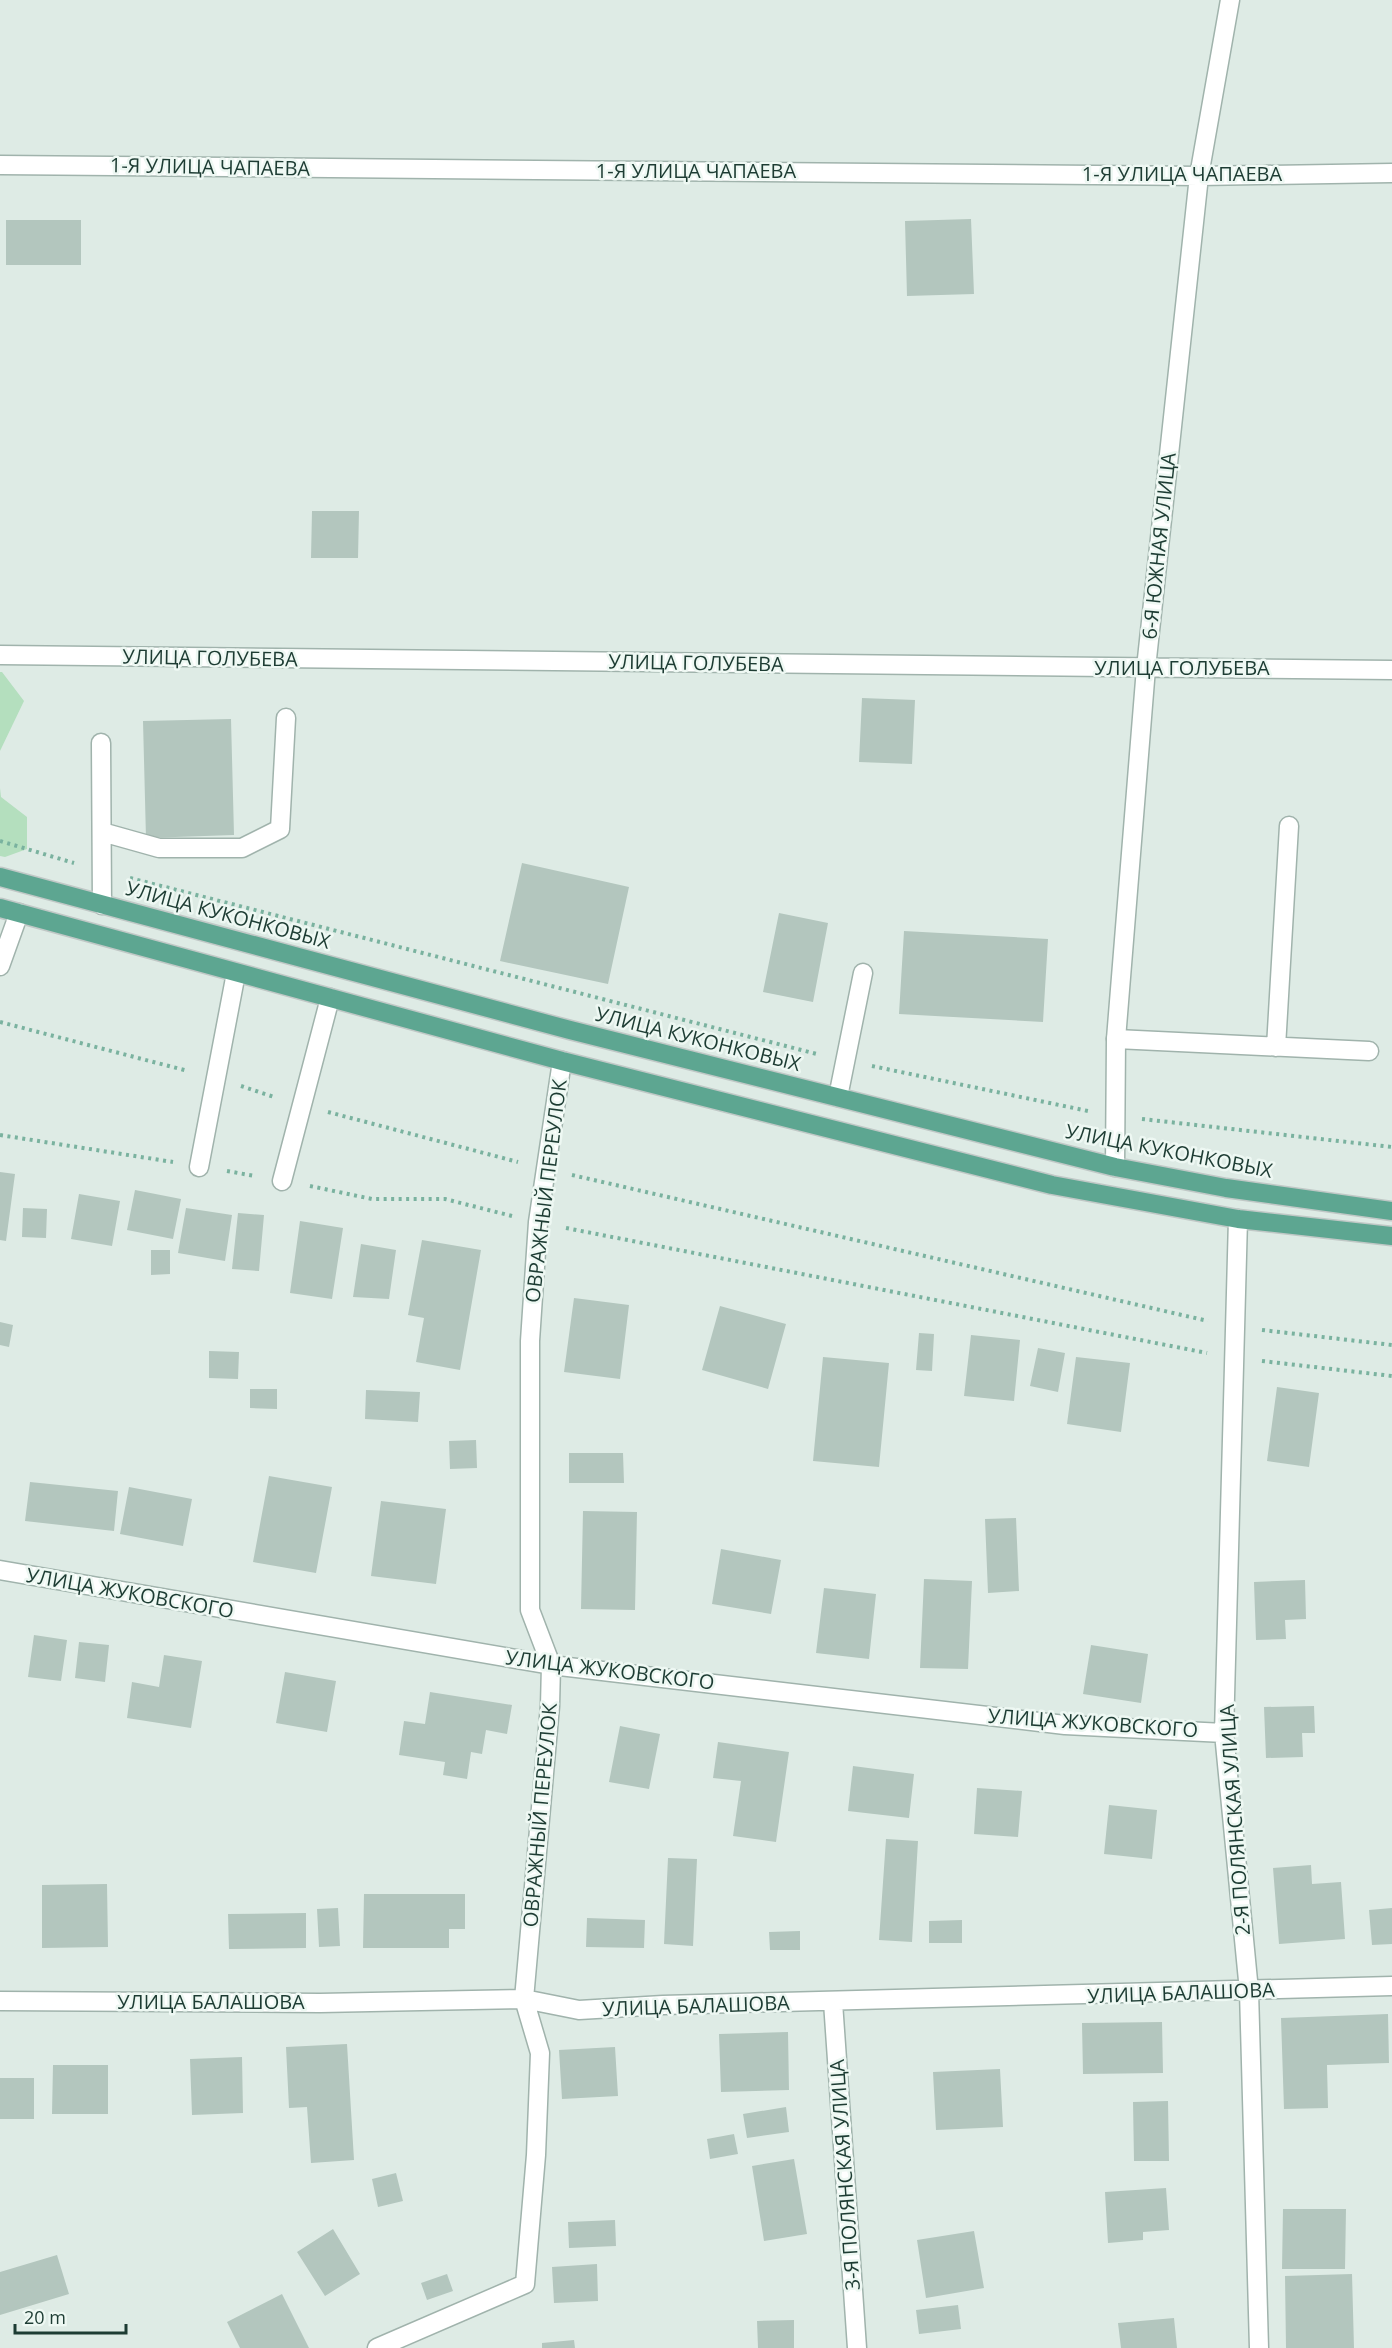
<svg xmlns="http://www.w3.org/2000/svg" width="1392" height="2348" font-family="'Open Sans',sans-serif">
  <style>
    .green { fill: #b4dfbe }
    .building { fill: #b3c6be }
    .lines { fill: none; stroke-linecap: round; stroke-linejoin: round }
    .lane-casing { stroke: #a0b3ac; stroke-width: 21 }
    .street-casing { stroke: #a0b3ac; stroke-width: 21 }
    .primary-casing { stroke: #c0c8c6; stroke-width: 21 }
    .path { stroke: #7ab29f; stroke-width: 4; stroke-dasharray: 3 4.5; stroke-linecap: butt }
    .lane { stroke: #fff; stroke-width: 18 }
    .street { stroke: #fff; stroke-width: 18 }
    .primary { stroke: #5da691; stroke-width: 18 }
    .labels { text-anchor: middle; stroke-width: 5; stroke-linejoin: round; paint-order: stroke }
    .street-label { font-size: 20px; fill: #1d3c33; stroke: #eef8f3 }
  </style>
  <rect width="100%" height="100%" fill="#deebe5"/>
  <!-- green -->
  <path class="green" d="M0,672H2L24,701L0,751Z
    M0,788L1,797L27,817V849L5,857L0,856Z"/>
  <!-- building -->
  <path class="building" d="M971,219L974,294L907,296L905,221Z
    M6,220H81V265H6Z
    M312,511H359L358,558H311Z
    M862,698L915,700L912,764L859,762Z
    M231,719L234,835L146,838L143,721Z
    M522,863L629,887L608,984L500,961Z
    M779,913L828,923L813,1002L763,992Z
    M904,931L1048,939L1043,1022L899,1014Z
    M0,1172L15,1174L6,1241L0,1240Z
    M135,1190L181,1199L173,1239L127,1230Z
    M79,1194L120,1201L112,1246L71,1239Z
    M23,1208L47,1209L46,1238L22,1237Z
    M186,1208L232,1215L225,1261L178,1253Z
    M238,1213L264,1215L259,1271L232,1269Z
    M300,1221L343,1228L332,1299L290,1293Z
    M422,1240L481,1250L460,1370L416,1362L424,1318L408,1315Z
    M361,1244L396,1250L389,1299L353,1297Z
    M151,1250H170V1274L151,1275Z
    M574,1298L629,1305L620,1379L564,1372Z
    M720,1306L786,1324L768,1389L702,1370Z
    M0,1322L13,1325L9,1347L0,1345Z
    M919,1333L934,1334L932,1371L916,1370Z
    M971,1335L1020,1340L1014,1401L964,1396Z
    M1038,1348L1065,1353L1058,1392L1030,1386Z
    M209,1351L239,1352L238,1379L209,1378Z
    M823,1357L889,1363L879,1467L813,1461Z
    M1076,1357L1130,1363L1121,1432L1067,1424Z
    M1277,1387L1319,1393L1309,1467L1267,1461Z
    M250,1389H277V1409L250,1408Z
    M366,1390L420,1392L418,1422L365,1419Z
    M476,1440L477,1468L450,1469L449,1441Z
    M569,1453H623L624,1483H569Z
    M269,1476L332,1487L316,1573L253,1562Z
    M30,1482L118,1491L114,1531L25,1521Z
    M129,1487L192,1499L183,1546L120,1534Z
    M381,1501L446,1509L436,1584L371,1576Z
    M583,1511L637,1512L635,1610L581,1609Z
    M1016,1518L1019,1591L988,1593L985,1519Z
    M721,1549L781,1560L771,1614L712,1604Z
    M924,1579L972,1581L968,1669L920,1668Z
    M1305,1580L1306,1619L1285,1620L1286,1639L1256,1640L1254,1582Z
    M824,1588L876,1594L869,1659L816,1653Z
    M34,1635L67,1640L61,1681L28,1677Z
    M79,1642L109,1645L105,1682L75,1678Z
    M1091,1645L1148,1654L1141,1703L1083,1694Z
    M164,1655L202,1661L191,1728L127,1718L132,1682L159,1687Z
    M285,1672L336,1681L327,1732L276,1723Z
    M430,1692L512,1705L507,1734L486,1730L482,1754L471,1752L467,1779L443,1775L445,1762L399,1755L404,1721L425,1724Z
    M1314,1706L1315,1733H1302L1303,1757L1266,1758L1264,1707Z
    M620,1726L660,1734L649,1789L609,1782Z
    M718,1742L789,1752L776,1842L733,1836L741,1781L713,1778Z
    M853,1766L914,1774L909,1818L848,1811Z
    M977,1788L1022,1791L1018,1837L974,1834Z
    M1109,1805L1157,1810L1152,1859L1104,1854Z
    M886,1839L918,1841L912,1942L879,1940Z
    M668,1858L697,1859L693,1946L664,1944Z
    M1311,1865L1312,1884L1341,1882L1345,1939L1279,1944L1273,1868Z
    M107,1884L108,1947L42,1948V1885Z
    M364,1894H465V1929H449V1948H363Z
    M338,1908L340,1946L319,1947L317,1909Z
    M1392,1908V1944L1372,1945L1369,1910Z
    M306,1913V1948L229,1949L228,1914Z
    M587,1918L645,1920L644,1948L586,1947Z
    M962,1920V1943H929V1921Z
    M800,1931V1950H770L769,1932Z
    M1388,2014L1389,2063L1327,2065L1328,2108L1284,2109L1281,2018Z
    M1162,2022L1163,2073L1083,2074L1082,2023Z
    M788,2032L789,2090L721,2092L719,2034Z
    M347,2044L354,2160L311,2163L307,2107L289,2108L286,2047Z
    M615,2047L618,2096L562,2099L559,2050Z
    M242,2057L243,2113L192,2115L190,2059Z
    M53,2065H108V2114H52Z
    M1000,2069L1003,2127L936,2130L933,2072Z
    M0,2078H34V2119H0Z
    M1168,2101L1169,2161H1134L1133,2102Z
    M786,2107L789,2132L747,2138L743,2114Z
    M734,2134L738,2154L710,2159L707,2139Z
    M794,2159L807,2234L764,2241L752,2166Z
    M396,2173L403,2201L378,2207L372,2179Z
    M1166,2188L1169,2230L1143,2232V2240L1108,2243L1105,2192Z
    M1283,2209H1346L1345,2269H1282Z
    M615,2220L616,2246L569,2248L568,2222Z
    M333,2229L360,2274L325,2296L297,2252Z
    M974,2231L984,2288L926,2298L917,2240Z
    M57,2255L69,2294L0,2315V2272Z
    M597,2264L598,2301L554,2303L552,2267Z
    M447,2274L453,2291L427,2300L421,2283Z
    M1352,2274L1354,2348H1286L1285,2276Z
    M282,2294L309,2348H240L227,2322Z
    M958,2305L961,2329L919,2334L916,2310Z
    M1174,2318L1177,2348H1121L1118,2323Z
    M794,2320V2348H758L757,2321Z
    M574,2340L575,2348H542V2343Z"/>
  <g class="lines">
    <defs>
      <path id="lane" d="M101,743L102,905
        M102,832L159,848H242L280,829L286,718
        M0,966L19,913
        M1116,1039L1369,1051
        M1276,1047L1289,826
        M838,1097L863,973
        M199,1167L236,973
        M282,1181L330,998"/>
      <path id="street" d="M0,165L1199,176L1392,173
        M0,655L1392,670
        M1115,1167L1116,1039L1146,668L1199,176L1230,0
        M1238,1219L1224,1733L1249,1991L1259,2348
        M0,1570L551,1665L1065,1725L1224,1733
        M0,2001L320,2003L524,1999L579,2010L663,2005L1392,1986
        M833,2002L857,2348
        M377,2348L525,2284L536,2155L540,2053L524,1999L550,1706L551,1665L530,1610V1341L538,1222L562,1061"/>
      <path id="primary" d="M0,877L570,1030L1115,1167L1226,1188L1392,1211
        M0,908L562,1061L1052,1185L1238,1219L1392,1236"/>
    </defs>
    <!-- lane casing -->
    <use href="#lane" class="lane-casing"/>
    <!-- street casing -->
    <use href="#street" class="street-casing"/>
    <!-- primary casing -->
    <use href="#primary" class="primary-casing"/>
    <!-- path -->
    <path class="path" d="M0,841L74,863
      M130,878L817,1054
      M0,1022L188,1071
      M872,1066L1088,1111
      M241,1086L274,1097
      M328,1112L518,1162
      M1142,1119L1392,1147
      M0,1135L173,1162
      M227,1171L255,1176
      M572,1175L1208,1321
      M310,1186L372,1199H445L512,1216
      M566,1228L1207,1353
      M1262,1330L1392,1345
      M1262,1361L1392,1376"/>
    <!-- lane -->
    <use href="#lane" class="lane"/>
    <!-- street -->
    <use href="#street" class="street"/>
    <!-- primary -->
    <use href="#primary" class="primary"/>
  </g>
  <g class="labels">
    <!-- street labels -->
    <g class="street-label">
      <text transform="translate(210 167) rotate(1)" y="7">1-Я УЛИЦА ЧАПАЕВА</text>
      <text x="696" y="178">1-Я УЛИЦА ЧАПАЕВА</text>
      <text x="1182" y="181">1-Я УЛИЦА ЧАПАЕВА</text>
      <text transform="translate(1159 546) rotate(-84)" y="7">6-Я ЮЖНАЯ УЛИЦА</text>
      <text transform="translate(210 658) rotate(1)" y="7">УЛИЦА ГОЛУБЕВА</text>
      <text transform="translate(696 663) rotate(1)" y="7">УЛИЦА ГОЛУБЕВА</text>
      <text x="1182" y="675">УЛИЦА ГОЛУБЕВА</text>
      <text transform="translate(228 915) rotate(15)" y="7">УЛИЦА КУКОНКОВЫХ</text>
      <text transform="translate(698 1039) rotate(14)" y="7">УЛИЦА КУКОНКОВЫХ</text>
      <text transform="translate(1169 1151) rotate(11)" y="7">УЛИЦА КУКОНКОВЫХ</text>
      <text transform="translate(546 1191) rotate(-83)" y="7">ОВРАЖНЫЙ ПЕРЕУЛОК</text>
      <text transform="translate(130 1593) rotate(10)" y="7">УЛИЦА ЖУКОВСКОГО</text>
      <text transform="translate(610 1670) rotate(7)" y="7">УЛИЦА ЖУКОВСКОГО</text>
      <text transform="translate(1093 1723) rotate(4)" y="7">УЛИЦА ЖУКОВСКОГО</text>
      <text transform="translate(540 1815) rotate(-85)" y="7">ОВРАЖНЫЙ ПЕРЕУЛОК</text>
      <text transform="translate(1235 1820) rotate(-94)" y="7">2-Я ПОЛЯНСКАЯ УЛИЦА</text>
      <text transform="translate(1181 1993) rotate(-2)" y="7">УЛИЦА БАЛАШОВА</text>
      <text x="211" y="2009">УЛИЦА БАЛАШОВА</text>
      <text transform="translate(696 2006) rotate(-2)" y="7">УЛИЦА БАЛАШОВА</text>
      <text transform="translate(845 2175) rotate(-94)" y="7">3-Я ПОЛЯНСКАЯ УЛИЦА</text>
    </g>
  </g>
  <!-- scale -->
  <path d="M15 2324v9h111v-9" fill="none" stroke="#1d3c33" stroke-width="3"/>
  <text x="24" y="2324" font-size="18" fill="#1d3c33" stroke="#eef8f3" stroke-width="4.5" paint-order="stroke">20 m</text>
</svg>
